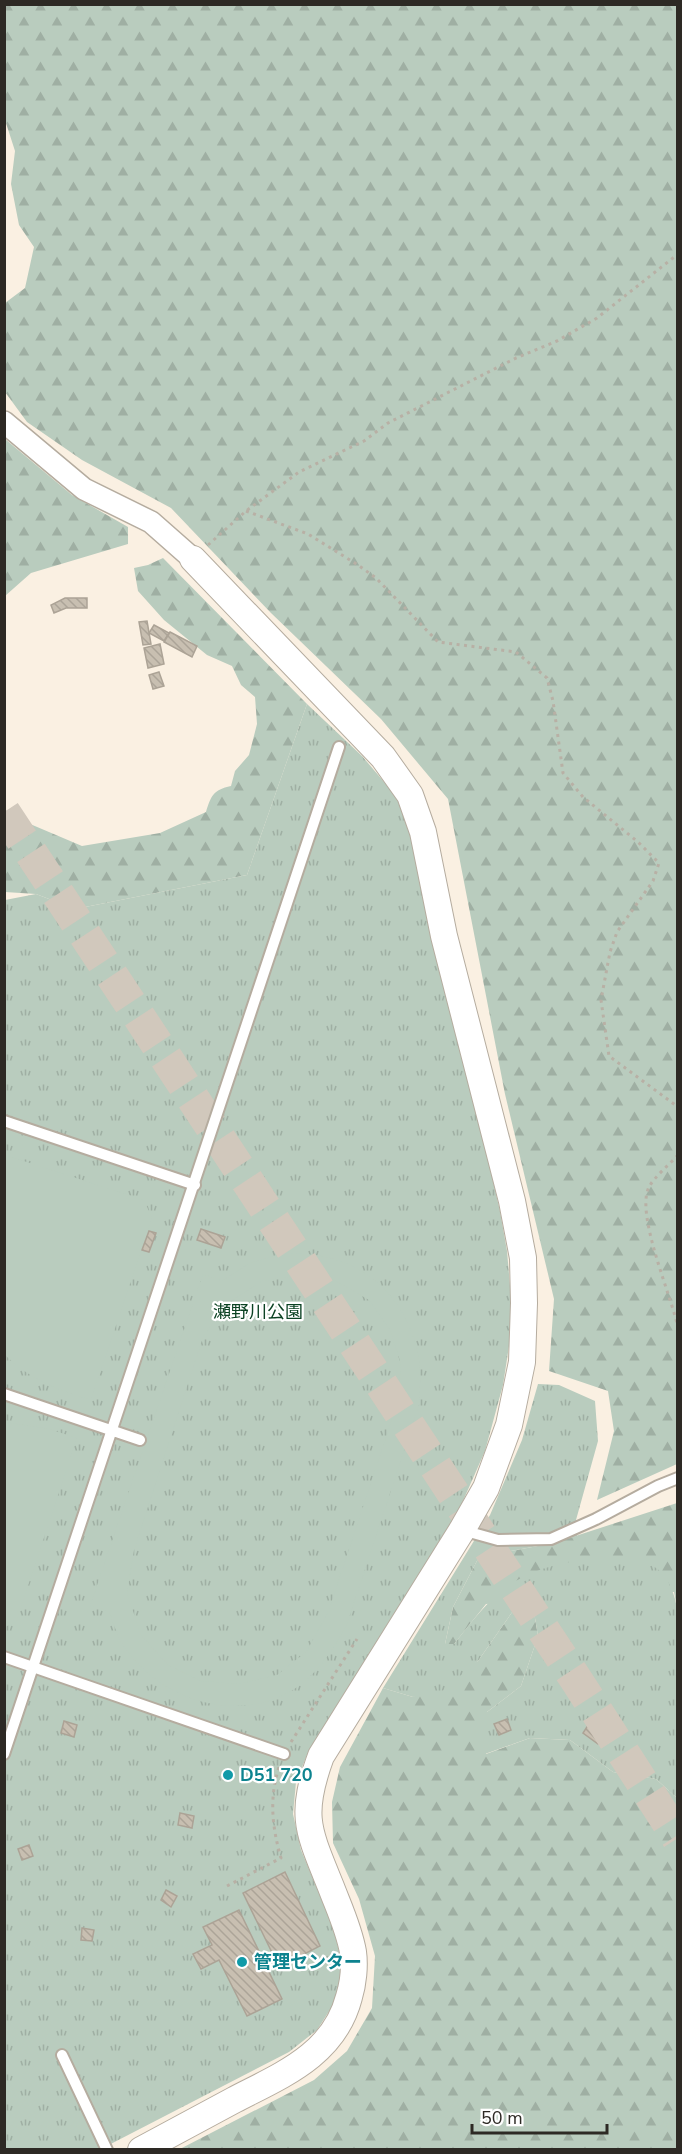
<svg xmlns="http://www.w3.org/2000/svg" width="682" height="2154" font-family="'Nunito Sans','Noto Sans JP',sans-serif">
  <defs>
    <pattern id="forest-firs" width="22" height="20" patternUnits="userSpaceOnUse" patternTransform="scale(1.5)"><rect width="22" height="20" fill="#b9ccbe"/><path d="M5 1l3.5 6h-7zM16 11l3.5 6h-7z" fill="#9fafa3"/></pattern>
    <pattern id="park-tufts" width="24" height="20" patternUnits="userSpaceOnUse" patternTransform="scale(1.5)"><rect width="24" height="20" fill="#b9ccbe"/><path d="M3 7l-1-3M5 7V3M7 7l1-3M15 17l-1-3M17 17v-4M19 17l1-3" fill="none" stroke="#9fafa3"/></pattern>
    <pattern id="building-back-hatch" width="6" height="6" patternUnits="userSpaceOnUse" patternTransform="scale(1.5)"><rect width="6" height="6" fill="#c8bfb1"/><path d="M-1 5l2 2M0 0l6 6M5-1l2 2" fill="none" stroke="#aca498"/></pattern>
  </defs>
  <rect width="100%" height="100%" fill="#faf0e2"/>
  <g fill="url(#forest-firs)">
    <polygon points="5,4 677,5 677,1464 597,1500 614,1431 608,1391 549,1371 554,1299 505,1094 448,799 381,719 271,613 171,508 82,460 27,422 5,392 5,303 25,288 34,247 19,225 11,184 15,151 5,120"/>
    <polygon points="5,439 72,495 128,527 128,544 31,573 5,596"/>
    <path d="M163,558L307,704L247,875L75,909L36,894L5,892L4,809L23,821L82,846L160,833L206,812C211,796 213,790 231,786L235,771L249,755L257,724L255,697L241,685L232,666L207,655L164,620L138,591L134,568L148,565Z"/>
    <polygon points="677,1503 677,1608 674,1592 486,1604 454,1644 445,1644 453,1607 479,1557 554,1543"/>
    <polygon points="533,1606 538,1636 521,1686 487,1712 486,1754 530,1738 570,1740 613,1772 656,1779 677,1798 677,2149 178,2150 314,2080 347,2051 372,2008 375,1956 359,1899 333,1843 332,1802 340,1767 383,1688 413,1697 478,1661 515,1608"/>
  </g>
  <g fill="url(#park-tufts)">
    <polygon points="307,704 362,756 396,796 417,854 500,1211 507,1251 513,1320 503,1385 485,1451 459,1510 309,1750 296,1782 293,1814 301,1850 333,1927 342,1963 337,1999 317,2030 289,2052 101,2149 5,2150 5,900 36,894 75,909 247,875"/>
    <path d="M538,1384L559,1385L595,1401L598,1441L576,1520L577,1536L554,1543L479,1557L453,1607L445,1644H454C474,1619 493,1592 523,1577C552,1561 633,1546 660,1571C670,1581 675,1596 677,1608V1798L656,1779L613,1772L570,1740L530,1738L485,1754L476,1736L487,1712L521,1686L538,1636L533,1606L515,1608L478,1661L440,1693L413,1697L383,1688L490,1515L522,1440Z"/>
  </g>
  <g fill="#b9ccbe" fill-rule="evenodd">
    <path d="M5,1155L144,1200L152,1218L91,1400C58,1390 29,1379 5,1355Z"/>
    <path d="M282,1254C293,1254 304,1253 315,1255C366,1262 402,1296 416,1345C422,1364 420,1385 419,1405L347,1624C332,1652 314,1680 284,1695C228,1722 157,1697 123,1645C117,1635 113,1622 109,1611L90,1606L203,1274L222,1281L250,1263ZM296,1276L336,1281L369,1300L390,1330L401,1364L398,1401L328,1613L306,1652L277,1675L239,1684L201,1681L168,1665L141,1635L127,1593L134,1550L203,1337L228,1303L262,1281Z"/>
    <polygon points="5,1422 49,1429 77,1438 16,1622 5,1627"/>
  </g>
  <g fill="url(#building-back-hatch)" stroke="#aca396" stroke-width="1.5">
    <polygon points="65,598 87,598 87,608 66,608 54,613 51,605"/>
    <polygon points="147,621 151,644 143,645 139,622"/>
    <polygon points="154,625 169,633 164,641 149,633"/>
    <polygon points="170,632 197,646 192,657 164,642"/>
    <polygon points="160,644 164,664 148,668 144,648"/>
    <polygon points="159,672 164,686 153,689 149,675"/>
    <polygon points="201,1229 225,1237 221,1248 197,1240"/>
    <polygon points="149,1231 156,1233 149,1252 142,1250"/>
    <polygon points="507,1719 511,1730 499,1735 494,1724"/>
    <polygon points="592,1719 608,1730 598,1744 583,1733"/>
    <polygon points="64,1721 77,1725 74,1737 61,1733"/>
    <polygon points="180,1813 194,1816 192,1828 178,1825"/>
    <polygon points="29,1845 33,1856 22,1860 18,1849"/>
    <polygon points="285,1872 320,1946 279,1967 243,1893"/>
    <polygon points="166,1890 177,1896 171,1907 161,1900"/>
    <polygon points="239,1910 282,1999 247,2016 219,1960 201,1969 193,1954 212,1945 203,1927"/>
    <polygon points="82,1928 94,1930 92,1941 81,1940"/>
  </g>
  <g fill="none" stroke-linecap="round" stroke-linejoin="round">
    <polyline stroke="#d1c8bc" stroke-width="33" stroke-dasharray="33 16" stroke-linecap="butt" points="4,812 577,1681 678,1838"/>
    <g stroke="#b5ac9f" stroke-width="14">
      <g id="service">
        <polyline points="4,1121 195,1185"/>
        <polyline points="4,1394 140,1440"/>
        <polyline points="462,1530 498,1540 551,1539 596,1519 658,1486 678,1478"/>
        <polyline points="4,1657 284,1754"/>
        <polyline points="4,1754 339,747"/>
        <polyline points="62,2055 107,2150"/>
      </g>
    </g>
    <g stroke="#b5ac9f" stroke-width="24">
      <polyline id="minor" points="4,422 84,489 151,522 193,559"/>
    </g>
    <g stroke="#b5ac9f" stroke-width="28">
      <path id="tertiary" d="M141,2150C172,2133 203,2117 234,2100C282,2075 334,2055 349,1997C353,1984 355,1966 353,1952C349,1929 339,1908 331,1887C308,1830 299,1816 321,1756L462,1530L486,1488L509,1425L522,1362L524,1303L523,1258L512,1201L444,936L423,832L410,795L383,757L193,559"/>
    </g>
    <g stroke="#b8b0a5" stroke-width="3" stroke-dasharray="3 4.5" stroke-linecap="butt">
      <polyline points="246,511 308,534 358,565 376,578 438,642 516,652 547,678 553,701 563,773 583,797 638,842 659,863 653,881 617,932 610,952 601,1000 609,1056 678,1107"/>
      <polyline points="208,545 246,511 299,472 364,441 388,423 516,358 557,341 597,318 678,254"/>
      <path d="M678,1155C669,1165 655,1176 649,1187C635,1214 672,1297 678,1328"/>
      <polyline points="291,1742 357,1639"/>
      <path d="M227,1886L281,1858C272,1827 269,1798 279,1767"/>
    </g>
    <use href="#service" stroke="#fff" stroke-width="10"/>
    <use href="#minor" stroke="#fff" stroke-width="21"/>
    <use href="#tertiary" stroke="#fff" stroke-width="26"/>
  </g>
  <g fill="#0f9aa8" stroke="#fff" stroke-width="2">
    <circle cx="228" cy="1775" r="6"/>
    <circle cx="242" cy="1962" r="6"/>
  </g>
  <g text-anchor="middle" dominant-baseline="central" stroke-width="4.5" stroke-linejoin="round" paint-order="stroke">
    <g font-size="18" fill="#0b4223" stroke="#fff">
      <text x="258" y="1312">瀬野川公園</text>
    </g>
    <g font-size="18" font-weight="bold" fill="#0d838f" stroke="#fff" text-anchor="start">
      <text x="240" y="1775">D51 720</text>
      <text x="254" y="1962">管理センター</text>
    </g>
  </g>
  <rect width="682" height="2154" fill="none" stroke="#2d2924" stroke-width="12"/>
  <path d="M472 2124v9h135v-9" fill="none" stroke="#2d2924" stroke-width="3"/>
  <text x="481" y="2124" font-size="18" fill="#2d2924" stroke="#ffffff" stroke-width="4.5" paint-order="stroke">50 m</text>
</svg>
